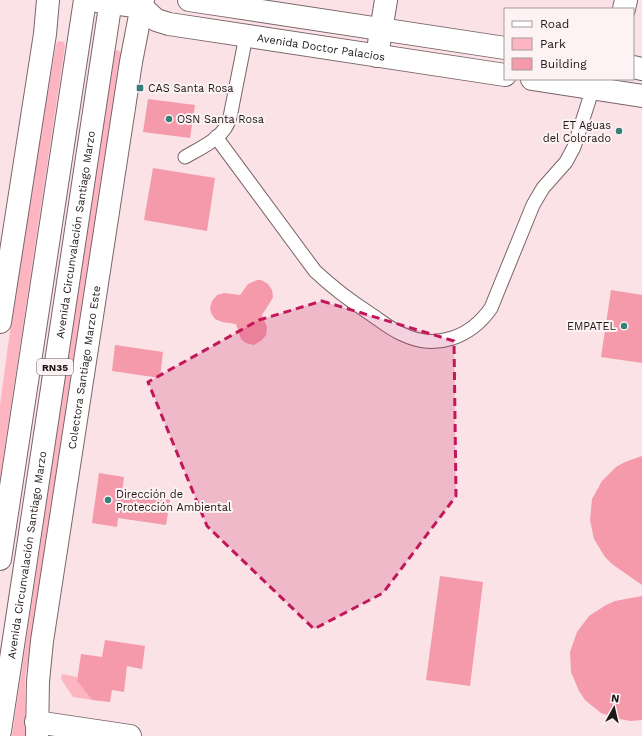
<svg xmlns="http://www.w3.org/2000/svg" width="642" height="736" font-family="'Work Sans',sans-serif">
  <rect width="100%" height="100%" fill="#fae2e6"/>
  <g fill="#fdb5c2">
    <polygon points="58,41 64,42 65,46 0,479 0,405 21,250 56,45"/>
    <polygon points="117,50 122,53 121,61 25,678 25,736 12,736 113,54 114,51"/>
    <polygon points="62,674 77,677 77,681 92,700 73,697 61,679"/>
  </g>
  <g fill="#f49aab">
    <polygon points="148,99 195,105 190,138 143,132"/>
    <polygon points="153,168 215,178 207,231 144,220"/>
    <polygon points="257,280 261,280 268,284 272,290 273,297 271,301 262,315 267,327 266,335 262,340 254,345 246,343 241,339 236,324 222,322 215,319 211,313 210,308 212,301 217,295 224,293 240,295 248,284"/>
    <polygon points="611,290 642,295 642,363 601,357"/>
    <polygon points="115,345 163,352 160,378 112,371"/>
    <polygon points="642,456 642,585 612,564 605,557 594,539 590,520 592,499 602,481 616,467 625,462"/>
    <polygon points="99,473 124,477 122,492 170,500 166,525 118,518 117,527 92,523"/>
    <polygon points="440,576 483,582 470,686 426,680"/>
    <polygon points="642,596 642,720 630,721 620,719 601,713 585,700 579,691 571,672 570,652 577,632 589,616 606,605 615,601"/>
    <polygon points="105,640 145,646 142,669 127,666 124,692 112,690 110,702 92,700 77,681 81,654 102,657"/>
  </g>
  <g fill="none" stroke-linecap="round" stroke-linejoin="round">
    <g stroke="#7a6568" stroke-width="15">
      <g id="service">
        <path d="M216,137L315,271C332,287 349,300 369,313C380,320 390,329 402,334C436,351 471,337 491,308L533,205L543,188L566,162L574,147L593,88"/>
        <path d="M185,157C202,147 225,138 230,117L246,36"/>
      </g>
    </g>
    <g stroke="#7a6568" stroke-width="24">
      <g id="minor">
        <polyline points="377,56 386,0"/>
        <polyline points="36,722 130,736"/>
      </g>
    </g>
    <g stroke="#7a6568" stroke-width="24">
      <g id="tertiary">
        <polyline points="624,9 626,0"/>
        <polyline points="0,322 45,34 48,0"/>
        <path id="s1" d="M37,736L38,681L42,641L131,62L143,0"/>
      </g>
    </g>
    <g stroke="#7a6568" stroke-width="24">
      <g id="secondary">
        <path id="s2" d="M90,0L142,7L156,20L169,24L505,75"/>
        <polyline points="189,0 505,48"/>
        <polyline points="633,67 642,69"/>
        <polyline points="532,79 642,96"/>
      </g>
    </g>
    <g stroke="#7a6568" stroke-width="24">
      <g id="trunk">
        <polyline points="0,559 85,0"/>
        <path id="s3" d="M0,731L111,0"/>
      </g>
    </g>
    <use href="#service" stroke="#fff" stroke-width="13"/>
    <use href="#minor" stroke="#fff" stroke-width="22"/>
    <use href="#tertiary" stroke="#fff" stroke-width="22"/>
    <use href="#secondary" stroke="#fff" stroke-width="22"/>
    <use href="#trunk" stroke="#fff" stroke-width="22"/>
  </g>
  <path fill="#c2185b" fill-opacity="0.2" stroke="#c2185b" stroke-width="3" stroke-dasharray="8 5" stroke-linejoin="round" d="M322,301L454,341L456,496L383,593L314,629L207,526L148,382L259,320Z"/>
  <g fill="#377f78" stroke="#fdf3f5" stroke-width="1.5">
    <rect x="136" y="84" width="8" height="8" rx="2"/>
    <circle cx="169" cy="119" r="4"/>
    <circle cx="619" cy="131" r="4"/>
    <circle cx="624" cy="326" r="4"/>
    <circle cx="108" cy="500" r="4"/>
  </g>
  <g text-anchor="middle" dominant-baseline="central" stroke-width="4" stroke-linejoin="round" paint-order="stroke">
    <rect fill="#fdf3f5" stroke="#61585a" stroke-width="1" x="37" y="359" width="36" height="16" rx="3"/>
    <g font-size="10" font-weight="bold" fill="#1e1617">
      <text x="55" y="367">RN35</text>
    </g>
    <g font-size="11" fill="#1e1617" stroke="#fdf3f5">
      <text stroke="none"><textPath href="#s2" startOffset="239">Avenida Doctor Palacios</textPath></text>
      <text stroke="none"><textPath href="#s3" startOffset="502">Avenida Circunvalación Santiago Marzo</textPath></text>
      <text stroke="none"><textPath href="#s1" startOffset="372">Colectora Santiago Marzo Este</textPath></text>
      <text stroke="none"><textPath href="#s3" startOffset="178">Avenida Circunvalación Santiago Marzo</textPath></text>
    </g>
    <g font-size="11" fill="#1e1617" stroke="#fdf3f5" text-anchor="start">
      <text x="148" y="88">CAS Santa Rosa</text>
      <text x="177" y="119">OSN Santa Rosa</text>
      <text x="611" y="125" text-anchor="end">ET Aguas<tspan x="611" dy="13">del Colorado</tspan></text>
      <text x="616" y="326" text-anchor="end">EMPATEL</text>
      <text x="116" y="494">Dirección de<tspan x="116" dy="13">Protección Ambiental</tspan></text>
    </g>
  </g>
  <rect x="504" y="8" width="130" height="72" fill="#fdf3f5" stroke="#a49b9c"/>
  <rect x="512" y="21" width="20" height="6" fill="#ffffff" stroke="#a49b9c"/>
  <text x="540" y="28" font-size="12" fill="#1e1617">Road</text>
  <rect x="512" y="38" width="20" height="12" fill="#fdb5c2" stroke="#a49b9c"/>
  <text x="540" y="48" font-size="12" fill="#1e1617">Park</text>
  <rect x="512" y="58" width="20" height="12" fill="#f49aab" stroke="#a49b9c"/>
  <text x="540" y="68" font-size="12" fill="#1e1617">Building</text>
  <g transform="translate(614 708) rotate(8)" stroke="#fdf3f5" stroke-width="3" paint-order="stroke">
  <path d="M0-3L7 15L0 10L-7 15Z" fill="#1e1617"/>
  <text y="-6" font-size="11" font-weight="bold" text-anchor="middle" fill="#1e1617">N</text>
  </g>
</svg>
